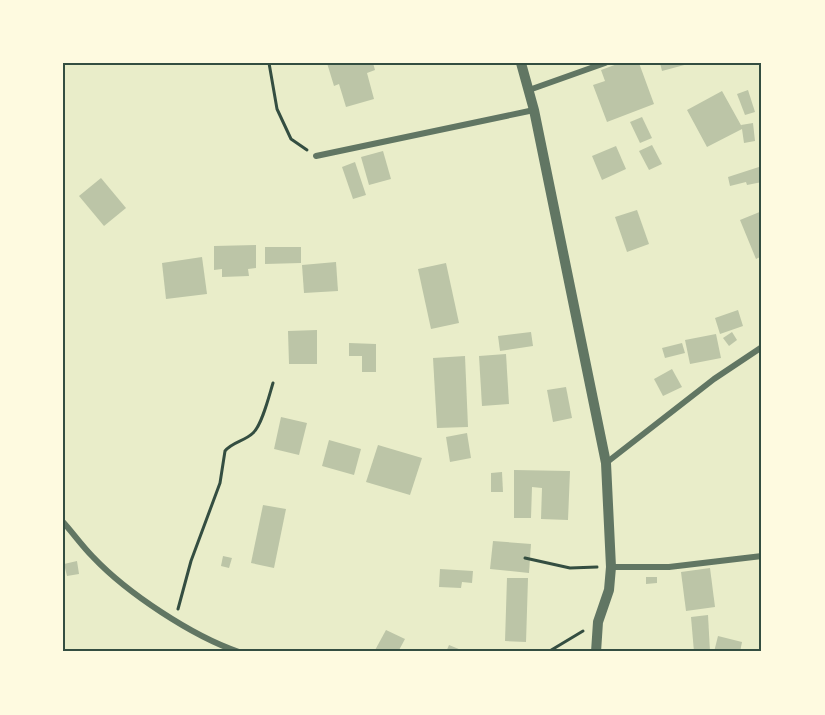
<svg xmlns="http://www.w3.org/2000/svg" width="825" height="715" font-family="'Open Sans',sans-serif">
  <rect width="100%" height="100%" fill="#e9edc9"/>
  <g fill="#bcc5a7">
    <polygon points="327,63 373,63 375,70 367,73 374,99 346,107 339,84 334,86"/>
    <polygon points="620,63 639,63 654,104 607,122 593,85 605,81 601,70"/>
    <polygon points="660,63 688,63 688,64 662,71"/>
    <polygon points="748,90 755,112 745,115 737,94"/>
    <polygon points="722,91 742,127 741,125 753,123 755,141 744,143 742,129 707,147 687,110"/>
    <polygon points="642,117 652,138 640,143 630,122"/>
    <polygon points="652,145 662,164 649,170 639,151"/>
    <polygon points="616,146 626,169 602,180 592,156"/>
    <polygon points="383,151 391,179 369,185 361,157"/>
    <polygon points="355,162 366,195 353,199 342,167"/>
    <polygon points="762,166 762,182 747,185 746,182 730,186 728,177"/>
    <polygon points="101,178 126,208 104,226 79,196"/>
    <polygon points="637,210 649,244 627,252 615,217"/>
    <polygon points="762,211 762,256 756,259 740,220"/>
    <polygon points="256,245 256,268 248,269 249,276 222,277 222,269 214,270 214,246"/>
    <polygon points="265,247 301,247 301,263 265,264"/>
    <polygon points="202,257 207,294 166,299 162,263"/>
    <polygon points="336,262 338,291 304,293 302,265"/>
    <polygon points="446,263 459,323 431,329 418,269"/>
    <polygon points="738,310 743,326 720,334 715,318"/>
    <polygon points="317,330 317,364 289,364 288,331"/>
    <polygon points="531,332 533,346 500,351 498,336"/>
    <polygon points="732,332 737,340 729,346 723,338"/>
    <polygon points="716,334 721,358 690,364 685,340"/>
    <polygon points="349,343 376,344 376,372 362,372 362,356 349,356"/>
    <polygon points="682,343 685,353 665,358 662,348"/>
    <polygon points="506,354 509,404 482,406 479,356"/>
    <polygon points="465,356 468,427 437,428 433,358"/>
    <polygon points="672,369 682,387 663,396 654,379"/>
    <polygon points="566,387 572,418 553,422 547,390"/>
    <polygon points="281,417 307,423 299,455 274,449"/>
    <polygon points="467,433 471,458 450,462 446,437"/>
    <polygon points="329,440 361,449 354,475 322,466"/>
    <polygon points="378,445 422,458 410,495 366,482"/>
    <polygon points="514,470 570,471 568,520 541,519 542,488 532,487 531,518 514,518"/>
    <polygon points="502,472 503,492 491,492 491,473"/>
    <polygon points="263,505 286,509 274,568 251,563"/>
    <polygon points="493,541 531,544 529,573 490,569"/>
    <polygon points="223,556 232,558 229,568 221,566"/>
    <polygon points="77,561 79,574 67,576 64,564"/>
    <polygon points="710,568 715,607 686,611 681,572"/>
    <polygon points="440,569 473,571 472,583 462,582 461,588 439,587"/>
    <polygon points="646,577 657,577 657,583 646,584"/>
    <polygon points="507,578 528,578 526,642 505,641"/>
    <polygon points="708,615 710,652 694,652 691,617"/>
    <polygon points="386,630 405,639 398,652 374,652"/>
    <polygon points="718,636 742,642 740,652 714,652"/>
    <polygon points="449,645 466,652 446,652"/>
  </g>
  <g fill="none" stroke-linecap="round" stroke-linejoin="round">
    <g stroke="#344e41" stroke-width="3">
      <polyline points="269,63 277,109 291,139 307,150"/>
      <polyline points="525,558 570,568 597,567"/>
      <path d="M178,609L191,561L220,483L225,451C232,442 245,441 253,433C262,425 269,396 273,383"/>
      <polyline points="548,652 583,631"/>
    </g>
    <g stroke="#617663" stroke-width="6">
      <polyline points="529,90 605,63"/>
      <polyline points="316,156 534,110"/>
      <polyline points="606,463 714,379 762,347"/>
      <path d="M63,522C73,533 82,546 93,557C127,593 192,636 239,652"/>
      <polyline points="611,567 669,567 762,556"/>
    </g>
    <polyline stroke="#617663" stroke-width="10" points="521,63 534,110 606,463 611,567 609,590 598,622 596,652"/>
  </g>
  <rect width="825" height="715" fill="none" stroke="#fefae0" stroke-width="129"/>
  <rect x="64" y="64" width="696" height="586" fill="none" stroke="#344e41" stroke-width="2"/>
</svg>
